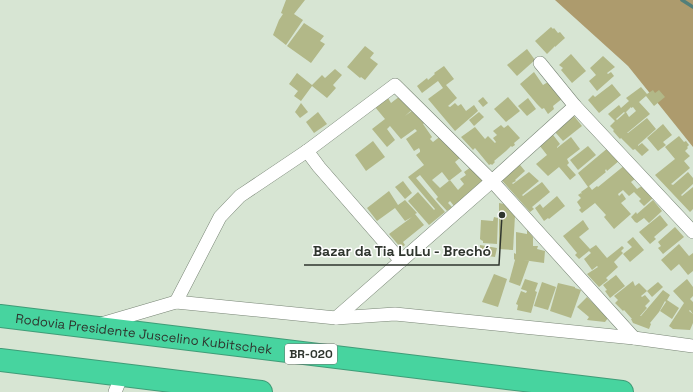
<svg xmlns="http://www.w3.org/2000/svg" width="693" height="392" font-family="'Space Grotesk',sans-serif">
  <rect width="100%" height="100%" fill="#d7e5d3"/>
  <polygon fill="#ad9b6d" points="555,0 693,0 693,147 628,66"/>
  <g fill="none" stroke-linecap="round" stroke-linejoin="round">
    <polyline stroke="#517f7a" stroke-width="3.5" points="682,0 693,7"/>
  </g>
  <g fill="#b2b888" fill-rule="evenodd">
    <polygon points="286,0 305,0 294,14 303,20 286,45 273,35 279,20 283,14 281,13"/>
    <polygon points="304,23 324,36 320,41 325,44 311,63 287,46"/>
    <polygon points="551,27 553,29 554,28 558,33 560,32 565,38 555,47 555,46 547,54 535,41"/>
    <polygon points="365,46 374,53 370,58 378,64 365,80 361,77 360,78 347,67"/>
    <polygon points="527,49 535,60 517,76 507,65"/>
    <polygon points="571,54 586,71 572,83 561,70 563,68 559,65"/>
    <polygon points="603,56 615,67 607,73 608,74 611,72 614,76 597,91 589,81 596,75 590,68"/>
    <polygon points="444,66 454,79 446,85 457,98 448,106 450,107 455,103 458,106 461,104 466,111 474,105 478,111 455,131 428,99 443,88 438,81 422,93 417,86 427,78 428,80 435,74 434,73"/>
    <polygon points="335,69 342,75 333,85 336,88 327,98 312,86 301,101 294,96 298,91 289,84 297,73 312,85 322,75 325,78"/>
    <polygon points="534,72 543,85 548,82 563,98 553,106 554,109 548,114 544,108 542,109 537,104 520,84"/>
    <polygon points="612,84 621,95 599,113 588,100 593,95 595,97"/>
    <path d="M641,87L647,94L653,90L655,93L659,90L665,97L654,106L646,96L639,102L650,114L627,133H628L647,118L656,129L638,145V146L642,143L649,150L642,156L635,149L633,150L621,138L620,139L613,131L614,130L610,126L615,121L608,114L619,105L621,108L629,101L626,98ZM631,107V108L633,107L636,111L629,117L626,112L617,120L616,119L624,112L625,113Z"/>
    <polygon points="404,93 415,107 405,116 417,107 428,120 423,124 432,137 430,139 433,142 442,135 461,157 455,162 462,171 449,181 442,172 432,180 440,188 450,180 458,190 464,184 460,179 466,175 464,172 471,167 483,181 454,206 450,201 448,203 452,207 447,211 436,199 438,197 420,175 416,178 445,212 429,225 408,201 418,192 434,210 435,209 408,177 424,165 416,155 420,152 420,150 419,148 414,151 406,139 417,131 415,129 401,139 390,126 387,129 395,140 387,147 372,129 385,119 375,107 388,98 391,103"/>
    <polygon points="483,97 488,103 483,107 478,101"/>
    <polygon points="508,97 520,111 506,122 494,109"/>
    <polygon points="528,98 536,109 527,116 518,106"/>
    <polygon points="301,103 308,112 300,118 295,112"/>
    <polygon points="318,112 327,124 314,133 306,122"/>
    <polygon points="479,112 484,117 474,126 469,120"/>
    <polygon points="574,116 582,126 563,141 555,132"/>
    <polygon points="663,124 672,135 663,142 666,145 658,151 647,138"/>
    <polygon points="501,125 504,128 508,125 520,138 514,143 515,145 512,147 511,146 506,151 494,161 495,162 492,165 491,164 489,165 475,148 473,150 461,137 475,127 485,139 488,136 495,143 496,142 493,138 497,135 493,131"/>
    <polygon points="550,131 560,144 557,147 557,148 571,137 580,149 567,159 569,163 567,165 576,175 570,180 559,167 548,176 536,164 547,155 536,141"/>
    <polygon points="679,136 684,142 686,141 689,145 687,147 688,148 685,151 690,156 684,161 690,168 671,184 673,185 688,172 693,178 693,184 681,195 682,196 693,187 693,209 690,212 655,175 675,159 665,147"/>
    <polygon points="373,141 385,157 366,171 355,155"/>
    <polygon points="588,146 596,155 578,170 570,160"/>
    <polygon points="609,147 620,160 607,171 606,169 605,171 606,172 589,186 592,190 597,186 598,187 625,165 636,178 631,182 637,189 642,186 653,198 644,206 639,201 641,199 634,192 629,196 623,190 618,194 619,196 622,193 626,199 621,203 631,214 614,229 604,217 606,215 595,203 582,213 579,210 581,208 577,202 581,198 578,195 581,193 582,194 581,192 588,187 578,173"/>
    <polygon points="516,160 525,171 515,180 516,181 512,183 513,184 529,172 539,181 522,195 523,196 542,182 550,192 532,207 534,209 530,212 499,177"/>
    <polygon points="403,181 412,193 405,199 395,187"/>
    <polygon points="389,191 398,205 405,200 417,213 415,214 424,225 403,242 405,245 401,248 389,234 412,217 405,221 395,208 377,221 367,208"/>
    <polygon points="557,196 565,206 549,219 548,218 544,221 535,208 540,204 543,208"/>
    <polygon points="653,200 662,211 649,223 644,218 637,223 635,222 631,217 636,212 637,214"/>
    <polygon points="499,203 504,204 515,216 513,250 499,249"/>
    <polygon points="660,215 668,225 654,237 656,239 650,244 639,232"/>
    <polygon points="494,217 498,218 497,244 483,243 483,241 481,240 480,239 481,220 493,221"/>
    <polygon points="583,220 589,229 579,237 590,249 596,245 607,258 622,246 624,248 621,251 623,253 614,262 618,267 606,278 608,280 599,287 587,274 598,267 597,266 592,270 584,259 591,253 589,251 579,259 575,255 577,253 563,236"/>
    <polygon points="675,227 684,237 663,254 658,248 661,246 658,242"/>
    <polygon points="527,230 533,237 533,246 538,246 537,249 545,251 544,263 523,260 529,261 520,286 509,282 515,260 514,259 514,253 516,254 516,232 527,234"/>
    <polygon points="633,237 644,250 630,262 623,254 632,247 627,242"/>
    <polygon points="679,244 689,256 693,253 693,271 688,275 679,264 671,271 661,260"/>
    <polygon points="480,245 497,248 495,257 480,255"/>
    <polygon points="494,274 507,279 498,307 482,302"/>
    <polygon points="616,275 625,286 610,298 605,291 607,290 603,285"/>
    <polygon points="525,279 538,283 535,291 537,292 531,313 517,310 518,305 516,304 521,291 526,293 527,291 521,289"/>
    <polygon points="687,279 693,287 693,296 690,299 693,302 693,314 690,310 689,311 693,314 693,323 690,330 673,329 669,326 684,303 673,291"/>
    <polygon points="633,281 635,286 639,283 647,291 641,296 642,297 645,295 650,301 645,306 647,308 640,316 641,316 663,290 670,295 667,300 679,308 672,319 660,311 666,302 665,301 659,312 650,323 651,324 649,329 633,323 631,319 632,319 624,310 623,311 615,303 618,300 614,296"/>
    <polygon points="542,282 556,287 548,310 534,306"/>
    <polygon points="658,282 663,287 652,297 647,291"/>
    <polygon points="558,283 575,287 575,288 581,290 571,318 550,311"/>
    <polygon points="587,297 608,318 605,322 587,320 589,317 577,307"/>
  </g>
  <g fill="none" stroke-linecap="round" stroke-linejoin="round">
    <g stroke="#788575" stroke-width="14">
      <g id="street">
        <polyline points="540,63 575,106"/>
        <polyline points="307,151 319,167 401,261"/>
        <polyline points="176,302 220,217 240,196 307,151 395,85 492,181 575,106 693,232"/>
        <polyline points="336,318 492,181 634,338"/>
        <polyline points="101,324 176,302 336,318 395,314 634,338 693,346"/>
        <polyline points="115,392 122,375"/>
      </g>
    </g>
    <g stroke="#3f9c77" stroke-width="24">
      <g id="highway">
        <path id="s1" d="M0,316L622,392"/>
        <polyline points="0,360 261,392"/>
      </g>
    </g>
    <use href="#street" stroke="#fff" stroke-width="13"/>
    <use href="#highway" stroke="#47d49f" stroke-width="22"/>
  </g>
  <g text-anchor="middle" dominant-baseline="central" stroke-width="3" stroke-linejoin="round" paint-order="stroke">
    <rect fill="#fff" stroke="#6d726d" stroke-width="1" x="285" y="344" width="52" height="20" rx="3"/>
    <g font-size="12" font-weight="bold" fill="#2f352e">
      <text x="311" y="354">BR-020</text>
    </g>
    <g font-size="13" fill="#2f352e" stroke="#fff">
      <text stroke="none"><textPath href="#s1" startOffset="145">Rodovia Presidente Juscelino Kubitschek</textPath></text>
    </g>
  </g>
  <path fill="none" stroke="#2f352e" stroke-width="1.5" d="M502 215L499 265H304"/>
  <circle fill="#2f352e" stroke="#fff" stroke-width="1.5" cx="502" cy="215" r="4"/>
  <g font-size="14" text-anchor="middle" font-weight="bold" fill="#2f352e" stroke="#fff" stroke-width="3" stroke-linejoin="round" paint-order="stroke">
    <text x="402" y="256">Bazar da Tia LuLu - Brechó</text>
  </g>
</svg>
